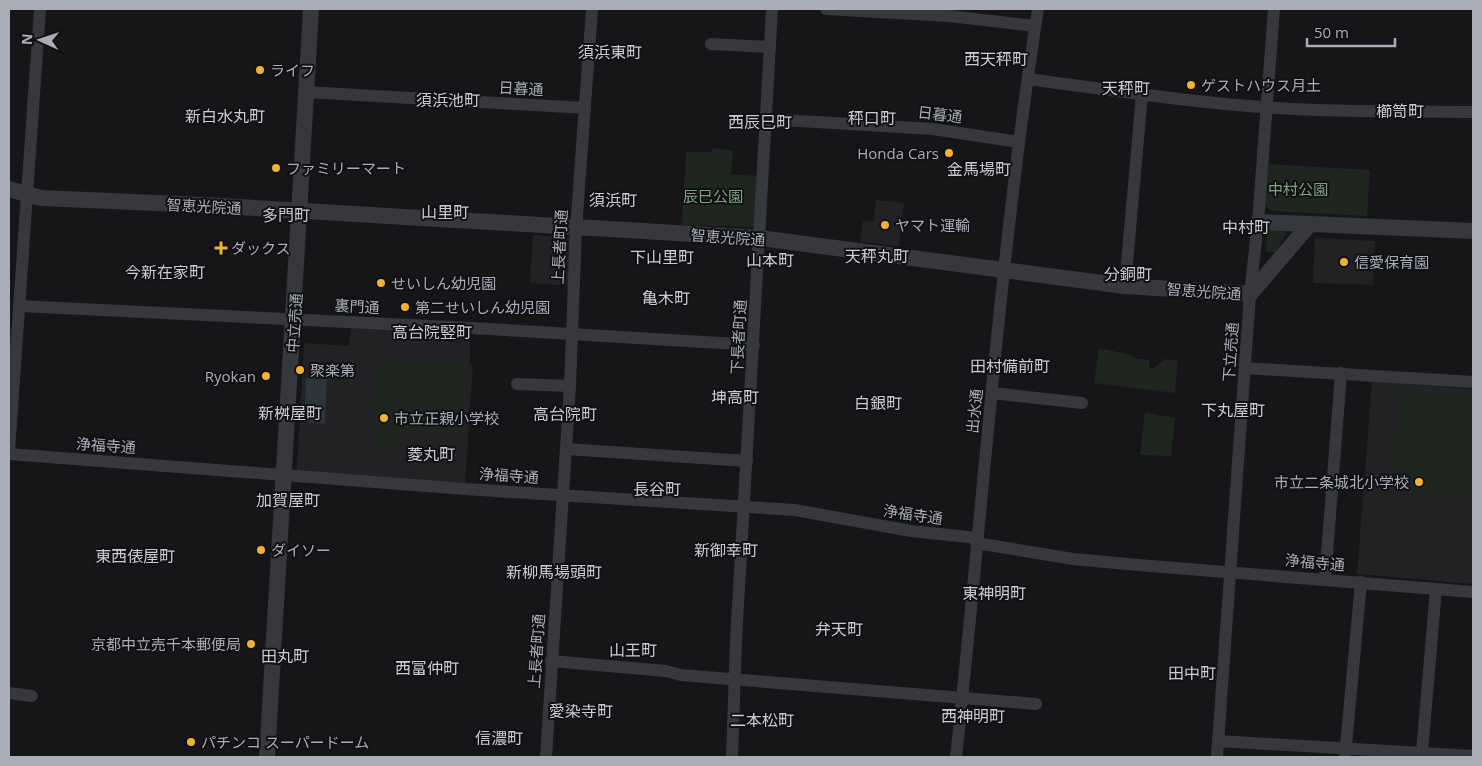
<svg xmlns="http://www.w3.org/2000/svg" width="1482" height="766" font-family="'Open Sans','Noto Sans JP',sans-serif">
  <rect width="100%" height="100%" fill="#161618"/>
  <g fill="#222225">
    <polygon points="876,200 904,203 899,246 860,242 863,221 874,222"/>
    <polygon points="533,235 568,237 572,243 569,286 530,283"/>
    <polygon points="1315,238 1375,241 1373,285 1313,283"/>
    <polygon points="351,325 470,334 470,365 473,366 465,485 303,474 297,470 304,343 349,346"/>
    <polygon points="1372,381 1473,389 1473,584 1357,574"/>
  </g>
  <g fill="#1e261f">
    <polygon points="713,148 733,151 731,174 758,176 756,223 752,227 682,225 686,152 712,152"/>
    <polygon points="1266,164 1370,170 1367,216 1271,211 1264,203"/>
    <polygon points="1267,231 1284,231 1286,233 1276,252 1266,252"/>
    <polygon points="1099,348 1132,355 1132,358 1149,360 1149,368 1154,368 1165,359 1178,361 1175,393 1094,383"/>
    <polygon points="376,359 466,362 468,367 465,437 401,433 400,446 375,445 376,427 372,425"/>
    <polygon points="1400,387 1473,393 1473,496 1393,489"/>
    <polygon points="1145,412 1175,418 1171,456 1140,455"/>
  </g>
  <polygon fill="#2c353c" points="306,378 327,379 325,424 304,422"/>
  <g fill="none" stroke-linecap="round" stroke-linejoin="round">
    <g stroke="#37383d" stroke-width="12">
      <polyline points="826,9 949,16 1035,26"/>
      <polyline points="711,44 770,47"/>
      <path d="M1028,79C1124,92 1221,107 1318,110C1370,112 1422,111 1473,112"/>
      <polyline points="306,92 585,108"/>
      <polyline points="766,119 933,129 1019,142"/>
      <polyline points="1125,286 1142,94"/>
      <polyline points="19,306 472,328 754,345"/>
      <polyline points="1245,368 1473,382"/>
      <polyline points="517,384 570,386"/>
      <polyline points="992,393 1082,403"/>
      <polyline points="566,449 747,461"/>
      <polyline points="9,451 40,9"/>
      <polyline points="9,454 465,489 795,510 911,531 977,538"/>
      <polyline points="976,543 1073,559 1138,565 1473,592"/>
      <polyline points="1325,580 1341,373"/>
      <polyline points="551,661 666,671 681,675 1036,704"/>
      <polyline points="9,693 32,696"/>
      <polyline points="1218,741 1473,756"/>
      <polyline points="1422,752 1436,589"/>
      <polyline points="546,757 570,386 576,229 592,9"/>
      <polyline points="732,757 736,641 772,9"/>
      <path d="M956,757C983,508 999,257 1038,9"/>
      <polyline points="1217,757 1250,294 1258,222 1274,9"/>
      <polyline points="1345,757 1361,582"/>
    </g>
    <g stroke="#37383d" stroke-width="16">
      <polyline points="9,189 41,198 204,205 760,238 1125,286 1250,294 1310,224 1473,231"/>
      <polyline points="1258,222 1310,224"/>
      <polyline points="267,757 311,9"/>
    </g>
  </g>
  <g fill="#f2b134" stroke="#111113" stroke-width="2">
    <circle cx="260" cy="70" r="5"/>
    <circle cx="1191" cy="85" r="5"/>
    <circle cx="949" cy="153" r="5"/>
    <circle cx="276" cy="168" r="5"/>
    <circle cx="885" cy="225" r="5"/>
    <path d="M218.5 240.5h5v5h5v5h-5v5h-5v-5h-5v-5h5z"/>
    <circle cx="1344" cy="262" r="5"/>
    <circle cx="381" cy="283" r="5"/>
    <circle cx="405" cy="307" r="5"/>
    <circle cx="300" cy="370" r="5"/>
    <circle cx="266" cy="376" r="5"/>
    <circle cx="384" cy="418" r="5"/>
    <circle cx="1419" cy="482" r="5"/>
    <circle cx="261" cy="550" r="5"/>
    <circle cx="251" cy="644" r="5"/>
    <circle cx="191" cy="742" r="5"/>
  </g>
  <g text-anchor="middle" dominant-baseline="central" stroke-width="4" stroke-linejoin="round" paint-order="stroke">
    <g font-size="15" fill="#a8adb8" stroke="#111113" text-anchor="start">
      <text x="270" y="70">ライフ</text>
      <text x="1201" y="85">ゲストハウス月土</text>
      <text x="939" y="153" text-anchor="end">Honda Cars</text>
      <text x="286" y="168">ファミリーマート</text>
      <text x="895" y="225">ヤマト運輸</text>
      <text x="231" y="248">ダックス</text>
      <text x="1354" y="262">信愛保育園</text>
      <text x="391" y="283">せいしん幼児園</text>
      <text x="415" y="307">第二せいしん幼児園</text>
      <text x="310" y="370">聚楽第</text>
      <text x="256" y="376" text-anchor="end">Ryokan</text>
      <text x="394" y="418">市立正親小学校</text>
      <text x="1409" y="482" text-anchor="end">市立二条城北小学校</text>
      <text x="271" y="550">ダイソー</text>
      <text x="241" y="644" text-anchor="end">京都中立売千本郵便局</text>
      <text x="201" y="742">パチンコ スーパードーム</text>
    </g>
    <g font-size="15" fill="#a8adb8" stroke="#111113">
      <text transform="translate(521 88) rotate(3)">日暮通</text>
      <text transform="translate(940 114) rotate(7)">日暮通</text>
      <text transform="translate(204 206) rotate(3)">智恵光院通</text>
      <text transform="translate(728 237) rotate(4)">智恵光院通</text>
      <text transform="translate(559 247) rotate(-87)">上長者町通</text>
      <text transform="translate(1204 291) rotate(4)">智恵光院通</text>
      <text transform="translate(357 306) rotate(3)">裏門通</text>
      <text transform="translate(294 323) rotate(-86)">中立売通</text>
      <text transform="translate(738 337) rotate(-87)">下長者町通</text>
      <text transform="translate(1230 352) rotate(-86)">下立売通</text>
      <text transform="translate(974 411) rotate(-84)">出水通</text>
      <text transform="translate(106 445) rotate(4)">浄福寺通</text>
      <text transform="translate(509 475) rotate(4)">浄福寺通</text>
      <text transform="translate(913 514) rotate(8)">浄福寺通</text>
      <text transform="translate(1315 562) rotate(5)">浄福寺通</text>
      <text transform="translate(536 651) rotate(-86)">上長者町通</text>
    </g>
    <g font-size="15" fill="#7fa381" stroke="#111113">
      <text x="1298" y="189">中村公園</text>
      <text x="713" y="196">辰巳公園</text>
    </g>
    <g font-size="16" fill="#c9ccd4" stroke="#111113">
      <text x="610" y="52">須浜東町</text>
      <text x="996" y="59">西天秤町</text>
      <text x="1126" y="88">天秤町</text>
      <text x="448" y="100">須浜池町</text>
      <text x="1400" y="111">櫛笥町</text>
      <text x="225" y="116">新白水丸町</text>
      <text x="872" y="118">秤口町</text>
      <text x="760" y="122">西辰巳町</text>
      <text x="979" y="169">金馬場町</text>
      <text x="613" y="200">須浜町</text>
      <text x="445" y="212">山里町</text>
      <text x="286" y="215">多門町</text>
      <text x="1246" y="227">中村町</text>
      <text x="877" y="256">天秤丸町</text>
      <text x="662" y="257">下山里町</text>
      <text x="770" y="260">山本町</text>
      <text x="165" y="272">今新在家町</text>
      <text x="1128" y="274">分銅町</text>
      <text x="666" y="298">亀木町</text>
      <text x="432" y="332">高台院竪町</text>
      <text x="1010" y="366">田村備前町</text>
      <text x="735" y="397">坤高町</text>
      <text x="878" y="403">白銀町</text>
      <text x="1233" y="410">下丸屋町</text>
      <text x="290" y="413">新桝屋町</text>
      <text x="565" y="414">高台院町</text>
      <text x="431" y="454">菱丸町</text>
      <text x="657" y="489">長谷町</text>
      <text x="288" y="500">加賀屋町</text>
      <text x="726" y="550">新御幸町</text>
      <text x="135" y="556">東西俵屋町</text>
      <text x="554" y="572">新柳馬場頭町</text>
      <text x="994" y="593">東神明町</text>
      <text x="839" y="629">弁天町</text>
      <text x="633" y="650">山王町</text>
      <text x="285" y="656">田丸町</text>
      <text x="427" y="668">西富仲町</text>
      <text x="1192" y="673">田中町</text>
      <text x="581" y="711">愛染寺町</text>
      <text x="973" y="716">西神明町</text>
      <text x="762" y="720">二本松町</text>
      <text x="499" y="738">信濃町</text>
    </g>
  </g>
  <rect width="1482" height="766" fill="none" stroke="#a8adb8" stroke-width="20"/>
  <g transform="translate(40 40) rotate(273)" stroke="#111113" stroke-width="4" paint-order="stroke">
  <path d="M0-4L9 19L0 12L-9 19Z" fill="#a8adb8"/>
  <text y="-8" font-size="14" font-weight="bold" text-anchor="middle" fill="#a8adb8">N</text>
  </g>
  <path d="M1307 38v8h88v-8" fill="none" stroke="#a8adb8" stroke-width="2.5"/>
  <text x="1314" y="38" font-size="15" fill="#a8adb8" stroke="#111113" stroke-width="4" paint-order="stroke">50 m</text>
</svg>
